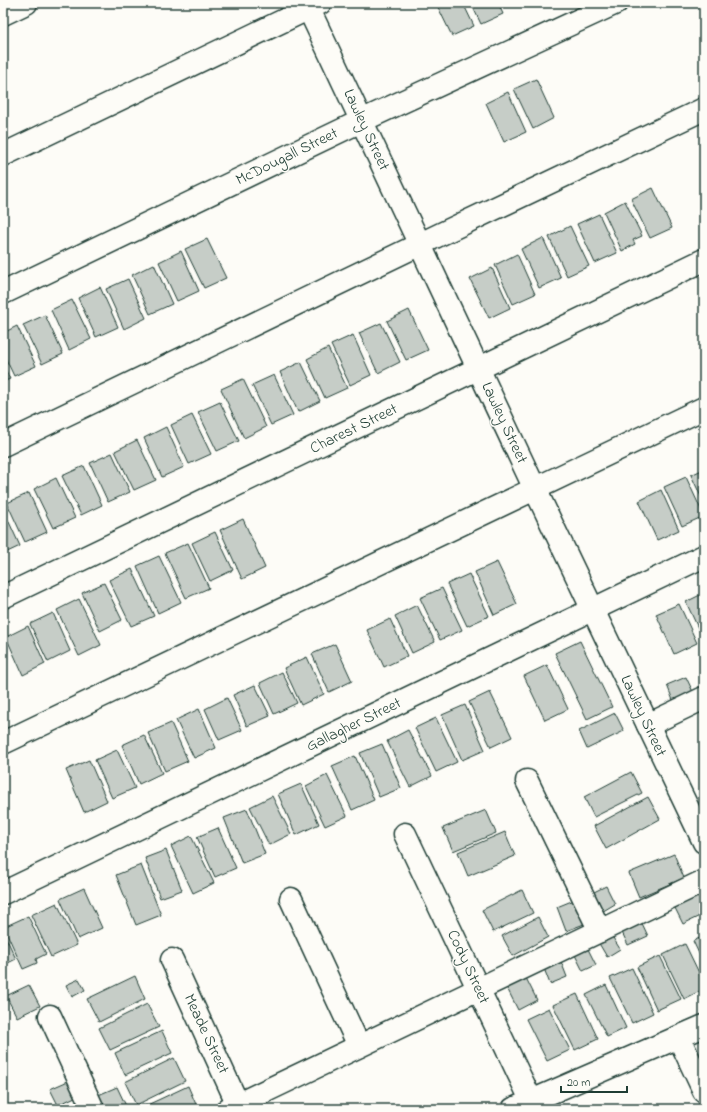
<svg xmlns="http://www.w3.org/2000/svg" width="707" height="1112" font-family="'Indie Flower',sans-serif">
  <rect width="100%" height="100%" fill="#fdfcf7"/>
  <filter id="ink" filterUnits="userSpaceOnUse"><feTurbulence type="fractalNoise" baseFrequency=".025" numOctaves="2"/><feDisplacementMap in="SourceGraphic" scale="8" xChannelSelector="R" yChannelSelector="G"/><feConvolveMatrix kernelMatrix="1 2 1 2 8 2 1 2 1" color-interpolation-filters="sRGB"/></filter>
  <g filter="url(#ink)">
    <g fill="#c6cdc7" stroke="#1f3d34">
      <polygon points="436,3 463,3 474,26 452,36"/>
      <polygon points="471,3 498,3 503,14 481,24"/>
      <polygon points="536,79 554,118 533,129 514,89"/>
      <polygon points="508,92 526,132 504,142 486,103"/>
      <polygon points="653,188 672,228 650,238 631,199"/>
      <polygon points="625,201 642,236 633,240 635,244 622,251 604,212"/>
      <polygon points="599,214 617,253 595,263 577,224"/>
      <polygon points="570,226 589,266 567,276 549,237"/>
      <polygon points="543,238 561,278 539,288 521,249"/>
      <polygon points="207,239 226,278 204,288 185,249"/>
      <polygon points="181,251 199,291 177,301 159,262"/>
      <polygon points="517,254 535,294 513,304 495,265"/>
      <polygon points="154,264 172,304 150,314 132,275"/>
      <polygon points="492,268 510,308 489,318 470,279"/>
      <polygon points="128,279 146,318 124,329 106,289"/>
      <polygon points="100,287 118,327 96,337 78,298"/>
      <polygon points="72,300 91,339 69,350 51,310"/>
      <polygon points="409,310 428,350 406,360 387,321"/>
      <polygon points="45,315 63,354 42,364 23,325"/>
      <polygon points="381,323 400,362 378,373 359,333"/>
      <polygon points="17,326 36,366 14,376 3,353 3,333"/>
      <polygon points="353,335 371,375 350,385 331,345"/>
      <polygon points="328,348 347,388 325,398 307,359"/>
      <polygon points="301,362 320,401 298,412 280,372"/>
      <polygon points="3,365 10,379 3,382"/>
      <polygon points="274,375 293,415 271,425 252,385"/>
      <polygon points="243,379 266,427 244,438 221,389"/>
      <polygon points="220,402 239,441 217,451 198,412"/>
      <polygon points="192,415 211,454 189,464 171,425"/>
      <polygon points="166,427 184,467 162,477 144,438"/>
      <polygon points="137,440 156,480 134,490 115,451"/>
      <polygon points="112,453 130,492 108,502 90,463"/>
      <polygon points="84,466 102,505 81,515 62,476"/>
      <polygon points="704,469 704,503 691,475"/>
      <polygon points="686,477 704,516 682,526 664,487"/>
      <polygon points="56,478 75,518 53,528 34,489"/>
      <polygon points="661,490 679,530 657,540 639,501"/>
      <polygon points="29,493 47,532 25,542 7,503"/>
      <polygon points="3,509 20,546 3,554"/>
      <polygon points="243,519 265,568 242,579 220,530"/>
      <polygon points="215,532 233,570 210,581 192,543"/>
      <polygon points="188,543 209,588 186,598 165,553"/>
      <polygon points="159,556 181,602 158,613 137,566"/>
      <polygon points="497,562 517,604 494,615 475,572"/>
      <polygon points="132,569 154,616 131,626 109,580"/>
      <polygon points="469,574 489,616 467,626 447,584"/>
      <polygon points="104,583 122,620 100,631 82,593"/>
      <polygon points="442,588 462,630 440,640 420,598"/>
      <polygon points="704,593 704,641 686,602"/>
      <polygon points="79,599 101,645 79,656 57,610"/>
      <polygon points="679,604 697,643 674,654 656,614"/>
      <polygon points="417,605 435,642 412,653 395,616"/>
      <polygon points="53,613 70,651 48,662 30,624"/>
      <polygon points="390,619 407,656 384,667 367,630"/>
      <polygon points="28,626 45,664 23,675 6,637"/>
      <polygon points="580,641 612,707 587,719 555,653"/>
      <polygon points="335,644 352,681 329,692 312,654"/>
      <polygon points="307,657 324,694 301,705 284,668"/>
      <polygon points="547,665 568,709 545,720 524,676"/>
      <polygon points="282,672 297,703 274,714 260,683"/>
      <polygon points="686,677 694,694 674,703 667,685"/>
      <polygon points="255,685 270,716 247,726 233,695"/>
      <polygon points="490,692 512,737 491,747 469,702"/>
      <polygon points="227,698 242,730 219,740 205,709"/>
      <polygon points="465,705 485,750 462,760 442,715"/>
      <polygon points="199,709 216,748 194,758 176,720"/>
      <polygon points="615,713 624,731 587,749 579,731"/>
      <polygon points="436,718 457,762 436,772 415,728"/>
      <polygon points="171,723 188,761 165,771 148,733"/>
      <polygon points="408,730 432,776 410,787 387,741"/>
      <polygon points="144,735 162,773 139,784 122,745"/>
      <polygon points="382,744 401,788 379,797 360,753"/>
      <polygon points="117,750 135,788 112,798 95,760"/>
      <polygon points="355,756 374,800 352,810 332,766"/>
      <polygon points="89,760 107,801 84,812 66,770"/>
      <polygon points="631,772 642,793 594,817 584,797"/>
      <polygon points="327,775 347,816 325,826 306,786"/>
      <polygon points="301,784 319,824 296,835 278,794"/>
      <polygon points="272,796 291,834 269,845 250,807"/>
      <polygon points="648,797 660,819 606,849 594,826"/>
      <polygon points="247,809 265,854 242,863 224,818"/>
      <polygon points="486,810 496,833 453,851 443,828"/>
      <polygon points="218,828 236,868 215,877 197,837"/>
      <polygon points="505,832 515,856 468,876 458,852"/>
      <polygon points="191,836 214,883 193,893 171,846"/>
      <polygon points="166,850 182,890 160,898 145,858"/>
      <polygon points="674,854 684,878 639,897 629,873"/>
      <polygon points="141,865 161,915 136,925 116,875"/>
      <polygon points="606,886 615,904 600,913 590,894"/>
      <polygon points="84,888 102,928 78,939 60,899"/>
      <polygon points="522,890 533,913 493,932 482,910"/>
      <polygon points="698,892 704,906 704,914 683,924 673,904"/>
      <polygon points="574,900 584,924 566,931 557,907"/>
      <polygon points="57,903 77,945 51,957 31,915"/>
      <polygon points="28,916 46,954 36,959 37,963 23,969 4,927"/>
      <polygon points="538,917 548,937 513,956 502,936"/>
      <polygon points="640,919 648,936 628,945 620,928"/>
      <polygon points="3,931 16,959 6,964 9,970 3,973"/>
      <polygon points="610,933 620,949 607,957 597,940"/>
      <polygon points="704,936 704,964 693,941"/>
      <polygon points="685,944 704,983 704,989 684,999 663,955"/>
      <polygon points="587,947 596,965 583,971 574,953"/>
      <polygon points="660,956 681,999 657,1010 637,967"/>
      <polygon points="560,959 567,977 550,984 543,966"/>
      <polygon points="632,968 653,1013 632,1023 610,978"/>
      <polygon points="524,974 537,1000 518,1010 505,984"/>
      <polygon points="135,976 145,999 99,1022 87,999"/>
      <polygon points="79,979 85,990 72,997 66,985"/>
      <polygon points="29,985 40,1006 17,1017 6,996"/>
      <polygon points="606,985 626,1028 607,1037 586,995"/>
      <polygon points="577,994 598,1039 575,1050 553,1005"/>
      <polygon points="147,1004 159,1027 110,1050 99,1028"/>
      <polygon points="549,1008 570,1050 547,1061 526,1019"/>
      <polygon points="162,1031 172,1053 125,1075 115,1053"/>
      <polygon points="174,1058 185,1081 136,1105 125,1082"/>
      <polygon points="68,1081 75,1097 58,1105 50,1089"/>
      <polygon points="188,1086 198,1109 144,1109 143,1107"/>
      <polygon points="117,1087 127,1108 101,1109 96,1096"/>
    </g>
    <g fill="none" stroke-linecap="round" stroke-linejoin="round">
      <g stroke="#1f3d34" stroke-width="25">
        <g id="minor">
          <polyline points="306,3 535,489 704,842"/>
          <polyline points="3,14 26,3"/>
          <polyline points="3,155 320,3"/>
          <polyline points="3,293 361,121 616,3"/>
          <polyline points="3,445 439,235 704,109"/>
          <polyline points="3,597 704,260"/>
          <polyline points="648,725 704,698"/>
          <polyline points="3,743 704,408"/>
          <polyline points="527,781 600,931"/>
          <polyline points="405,834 531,1100"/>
          <polyline points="3,893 704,556"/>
          <polyline points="291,899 359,1046"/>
          <polyline points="172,960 240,1109"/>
          <polyline points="50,1016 93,1109"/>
          <polyline points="679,1038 704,1091"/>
          <polyline points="228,1109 704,881"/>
          <polyline points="513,1109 704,1026"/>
        </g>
      </g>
      <use href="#minor" stroke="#fdfcf7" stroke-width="22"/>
    </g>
  </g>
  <g text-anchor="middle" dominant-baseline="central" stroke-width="3" stroke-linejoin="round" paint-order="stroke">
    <g font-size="16" fill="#1f3d34" stroke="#fdfcf7">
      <text transform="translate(366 130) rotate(65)">Lawley Street</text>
      <text transform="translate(287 157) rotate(-26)">McDougall Street</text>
      <text transform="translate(504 423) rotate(65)">Lawley Street</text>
      <text transform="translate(354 429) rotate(-26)">Charest Street</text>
      <text transform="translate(643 716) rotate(65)">Lawley Street</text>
      <text transform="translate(354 725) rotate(-26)">Gallagher Street</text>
      <text transform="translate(468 967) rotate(65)">Cody Street</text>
      <text transform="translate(206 1034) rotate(65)">Meade Street</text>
    </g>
  </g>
  <rect width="707" height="1112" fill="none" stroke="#fdfcf7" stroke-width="16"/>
  <rect x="8" y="8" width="691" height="1096" fill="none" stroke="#1f3d34" stroke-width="1.5" filter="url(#ink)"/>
  <path d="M561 1086v6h66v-6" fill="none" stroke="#1f3d34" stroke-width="2"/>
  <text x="567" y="1086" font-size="12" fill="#1f3d34" stroke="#fdfcf7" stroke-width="3" paint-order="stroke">20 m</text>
</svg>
